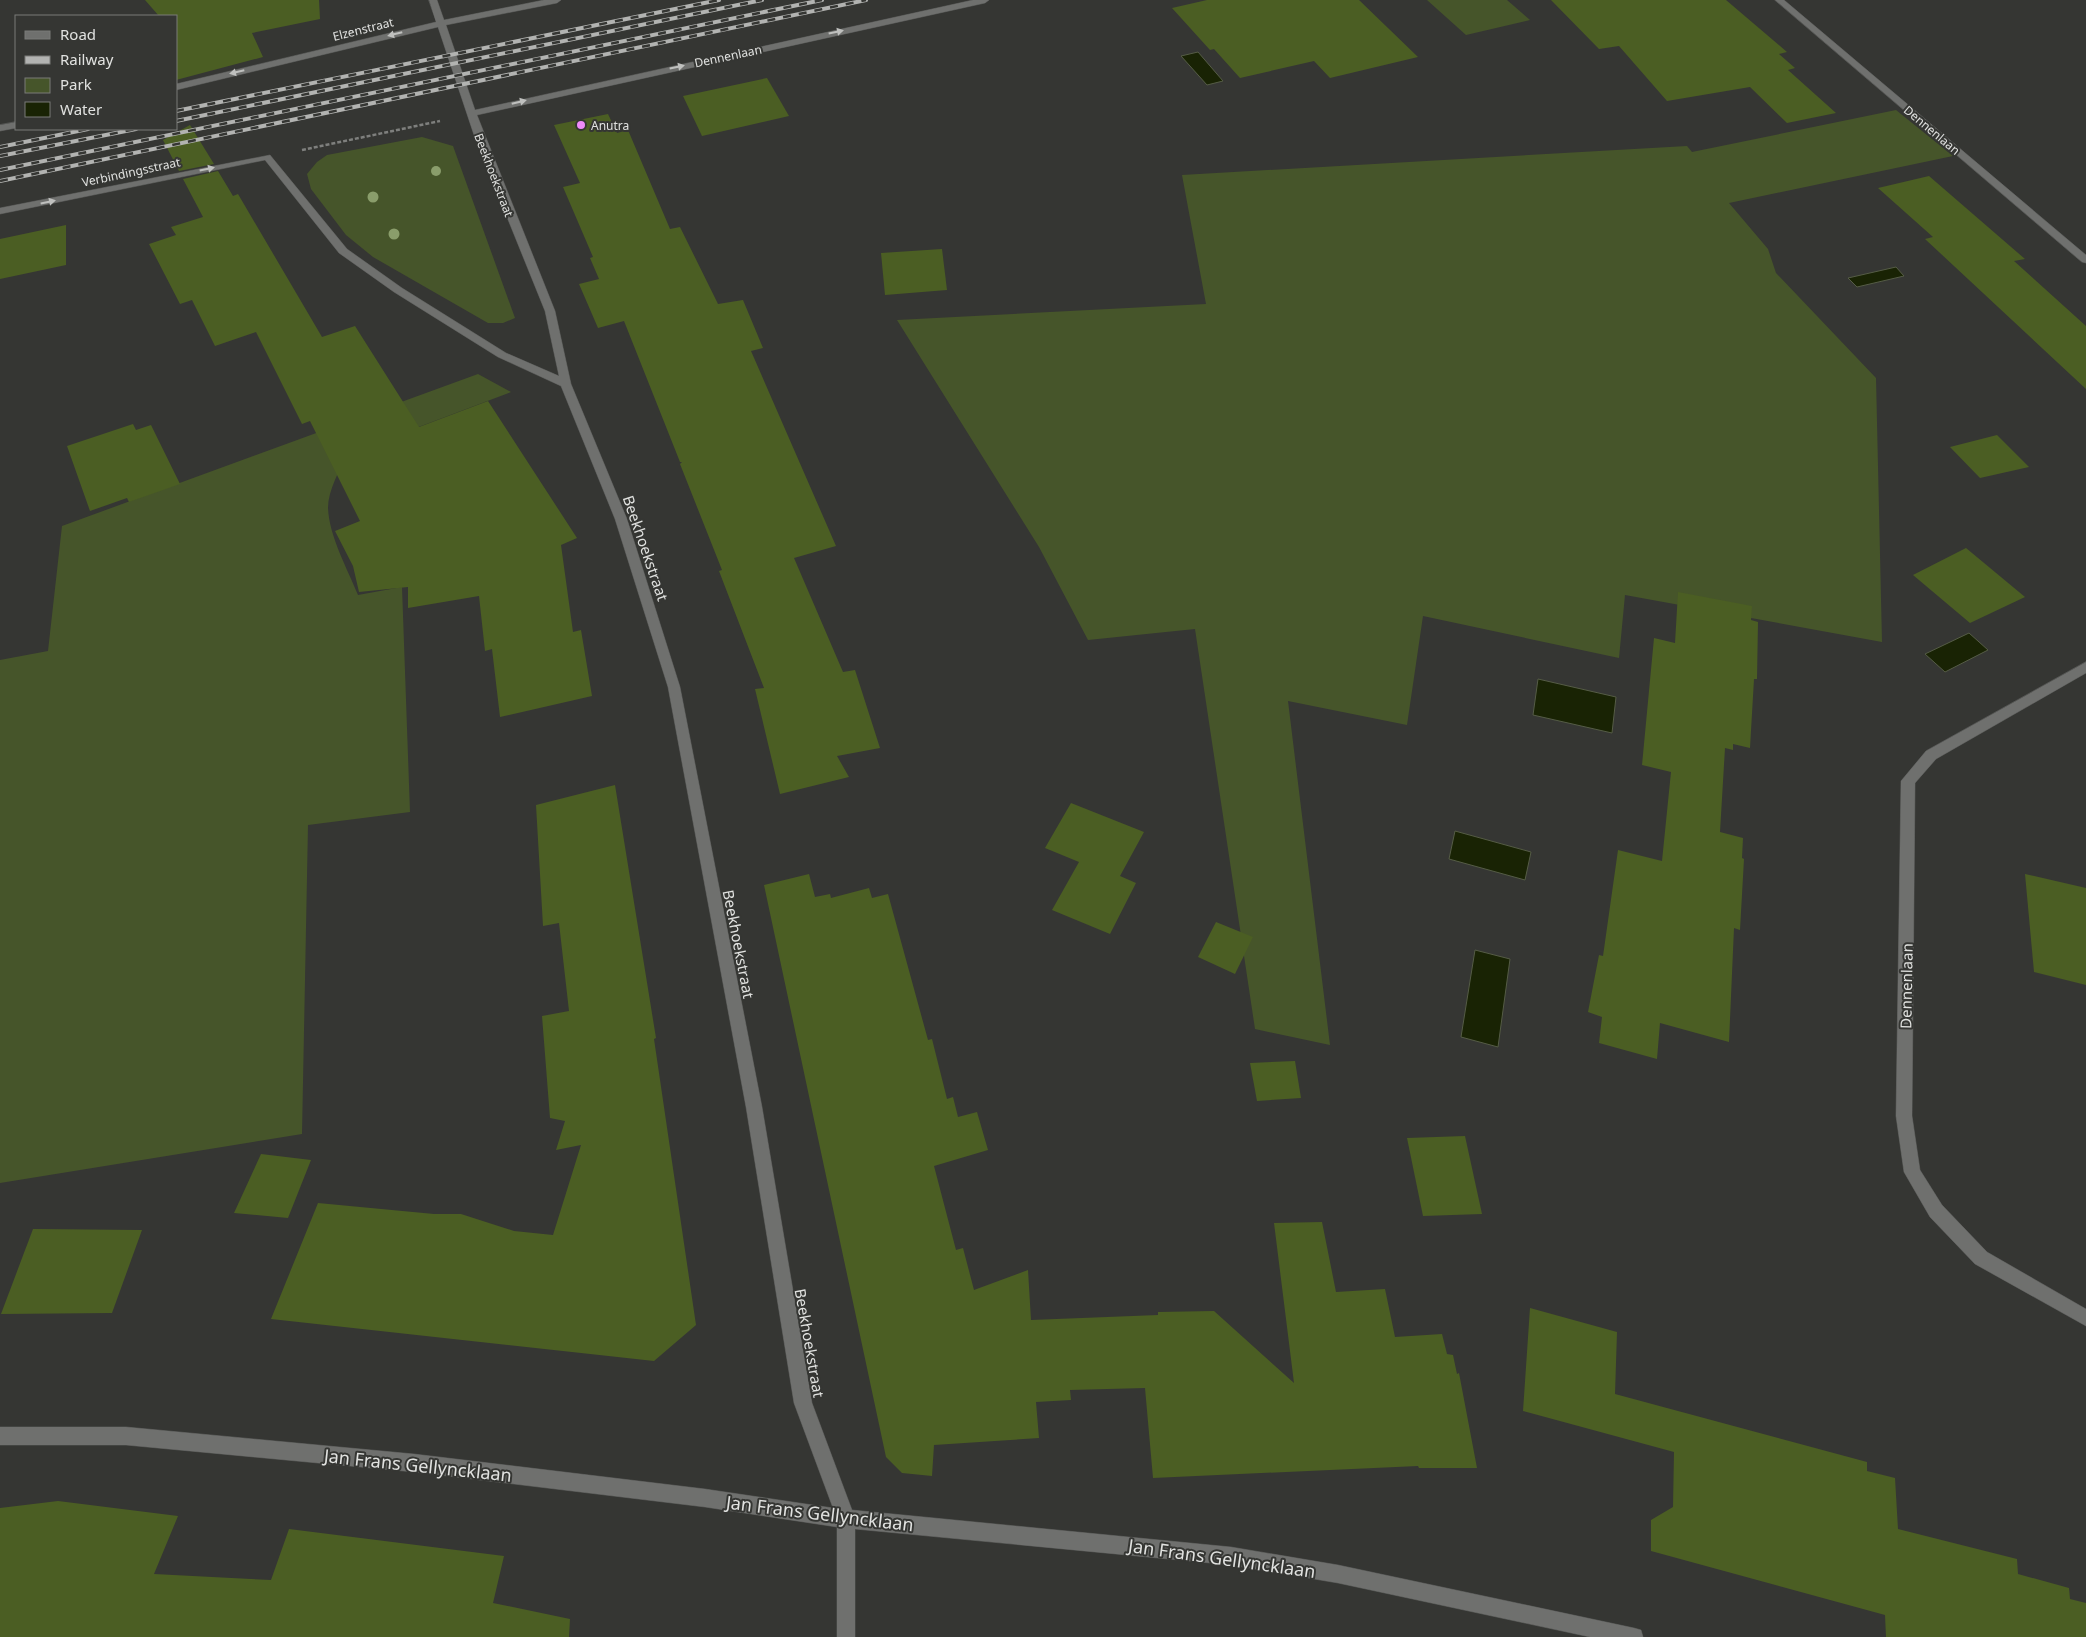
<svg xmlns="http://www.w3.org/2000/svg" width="2086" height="1637" font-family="'Noto Sans',sans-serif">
  <rect width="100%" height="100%" fill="#353633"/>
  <g fill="#46552a">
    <polygon points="1427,0 1507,0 1530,20 1466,35"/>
    <polygon points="1896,110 1953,156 1729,203 1768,249 1776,273 1876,378 1882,642 1625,595 1619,658 1423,616 1407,725 1288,701 1330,1045 1255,1029 1195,629 1088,640 1039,547 897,320 1206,304 1182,175 1687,146 1692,152"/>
    <polygon points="422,137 453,146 515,318 503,323 488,323 373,257 346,235 311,189 307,174 317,162 327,155"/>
    <path d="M478,374L511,392L347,454C340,470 328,490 328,508C329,536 348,570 358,595L402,587L410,812L308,825L302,1134L0,1183V660L48,651L62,526Z"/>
  </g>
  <g fill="#192304" stroke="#555c46">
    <polygon points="1198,52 1223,81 1207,85 1181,56"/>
    <polygon points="1896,267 1904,276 1857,287 1848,278"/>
    <polygon points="1969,633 1988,650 1945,672 1925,654"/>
    <polygon points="1538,679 1616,697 1612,733 1533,715"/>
    <polygon points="1455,831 1531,852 1525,880 1449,859"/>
    <polygon points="1475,950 1510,959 1498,1047 1461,1037"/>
  </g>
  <g fill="#4b5e23">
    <polygon points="145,0 319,0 320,19 252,33 263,57 176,80 176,16 159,16"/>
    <polygon points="1207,0 1359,0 1418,57 1330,78 1314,61 1240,78 1214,49 1210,50 1172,8"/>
    <polygon points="1551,0 1726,0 1787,52 1779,54 1795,68 1788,70 1836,113 1787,123 1750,87 1667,101 1619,46 1599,49"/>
    <polygon points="767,78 789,116 702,136 683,96"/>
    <polygon points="608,114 617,133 628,130 670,229 680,227 718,304 743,300 763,348 751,351 836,546 794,558 843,672 855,670 880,748 837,756 849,777 780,794 755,689 764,688 719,571 722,570 680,464 682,462 680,462 624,321 598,328 579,284 599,279 590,258 593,257 563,187 580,183 554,125"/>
    <polygon points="190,125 214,164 179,171 163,140"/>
    <polygon points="218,171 233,196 238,194 322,337 355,326 419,427 488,401 577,538 561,545 573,632 581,630 592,696 500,717 492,649 485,651 479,596 408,608 408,587 359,592 353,566 335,531 360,521 310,421 302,424 256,332 215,346 192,300 180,304 149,244 176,235 171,227 203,217 183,179"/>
    <polygon points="1929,176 2025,259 2014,261 2086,326 2086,389 1925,239 1933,237 1878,188"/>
    <polygon points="66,225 66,265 0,279 0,239"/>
    <polygon points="942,249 947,290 885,295 881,253"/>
    <polygon points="133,424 136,430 151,425 180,484 129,502 127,498 90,511 67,446"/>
    <polygon points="1997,435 2029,467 1980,478 1950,447"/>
    <polygon points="1966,548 2025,597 1970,623 1913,575"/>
    <polygon points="1678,592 1752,606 1751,620 1758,622 1757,679 1754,679 1750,748 1733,744 1733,750 1725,748 1720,832 1743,838 1742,858 1744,859 1740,930 1734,928 1729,1042 1660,1023 1657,1059 1599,1043 1602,1017 1588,1012 1599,955 1603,956 1618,850 1662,861 1671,772 1642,765 1654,638 1675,643"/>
    <polygon points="615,785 656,1038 654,1039 696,1325 654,1361 271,1319 318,1203 434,1214 461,1214 514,1231 553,1235 581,1145 556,1150 565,1121 550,1118 542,1016 569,1011 559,923 543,926 536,805"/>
    <polygon points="1071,803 1144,832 1120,876 1136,883 1110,934 1052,910 1079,862 1045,848"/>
    <polygon points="809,874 815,897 830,894 831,898 869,888 872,898 888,894 928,1040 932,1039 947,1099 953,1097 958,1117 977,1112 988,1150 934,1166 956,1250 963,1248 974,1290 1028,1270 1031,1320 1158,1315 1158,1312 1214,1311 1294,1383 1274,1223 1322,1222 1336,1292 1385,1289 1395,1337 1442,1334 1447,1354 1453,1355 1457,1374 1459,1373 1477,1468 1419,1468 1418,1466 1153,1478 1145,1388 1070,1390 1071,1400 1036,1402 1039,1438 934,1445 932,1476 902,1473 886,1457 764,885"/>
    <polygon points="2025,874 2086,888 2086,985 2034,972"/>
    <polygon points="1216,922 1253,937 1235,974 1198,957"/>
    <polygon points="1295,1061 1301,1098 1257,1101 1250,1063"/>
    <polygon points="1465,1136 1482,1214 1423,1216 1407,1138"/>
    <polygon points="261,1154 311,1160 288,1218 234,1213"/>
    <polygon points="33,1229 142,1230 112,1313 1,1314"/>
    <polygon points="1530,1308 1617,1332 1615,1394 1867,1462 1867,1471 1895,1478 1898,1529 2017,1559 2018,1574 2069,1588 2070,1599 2086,1603 2086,1637 1886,1637 1885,1615 1651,1551 1651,1520 1673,1507 1674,1452 1523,1411"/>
    <polygon points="58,1501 178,1516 154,1574 271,1580 289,1529 504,1556 493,1603 570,1619 569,1637 0,1637 0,1508"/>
  </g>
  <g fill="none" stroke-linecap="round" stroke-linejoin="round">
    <g stroke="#535452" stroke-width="1">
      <g id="minor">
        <polygon points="429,0 437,0 444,20 544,0 561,0 557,3 446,25 475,110 973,0 989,0 985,3 477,115 555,311 571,384 627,519 680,687 762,1107 812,1403 852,1510 1231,1547 1338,1565 1634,1628 1641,1630 1643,1637 1590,1637 1338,1583 1231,1565 855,1529 855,1637 837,1637 837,1527 705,1507 414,1472 126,1445 0,1445 0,1427 126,1427 414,1454 705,1489 833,1508 794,1403 746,1107 668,687 615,519 561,386 498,357 394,292 339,253 265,160 0,214 0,208 270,155 347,249 402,288 506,353 559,376 545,311 475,138 438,27 176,90 176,84 436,22"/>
        <polygon points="1775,0 1784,0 2086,255 2086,263 2082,262"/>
        <polygon points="16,122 16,128 0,131 0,125"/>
        <polygon points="2086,662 2086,673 1936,759 1915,783 1912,1116 1920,1170 1942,1205 1987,1252 2086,1309 2086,1326 1975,1264 1930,1217 1904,1172 1896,1116 1901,781 1926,751"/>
      </g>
    </g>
    <polyline stroke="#7e7f7d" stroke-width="2.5" stroke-dasharray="4 2" stroke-linecap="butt" points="302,150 440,121"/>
    <use href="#minor" fill="#6f706e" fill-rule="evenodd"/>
    <g stroke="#b2b3b1" stroke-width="4">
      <g id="rail">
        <polyline points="176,111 719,0"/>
        <polyline points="176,121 762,0"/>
        <polyline points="0,147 88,129"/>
        <polyline points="0,156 136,129"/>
        <polyline points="0,170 822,0"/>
        <polyline points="0,181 866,0"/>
      </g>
    </g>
    <use href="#rail" stroke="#353633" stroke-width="2.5" stroke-dasharray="8" stroke-linecap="butt"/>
  </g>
  <g fill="#8a9d6b">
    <circle cx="436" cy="171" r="5"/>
    <circle cx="373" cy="197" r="5.5"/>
    <circle cx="394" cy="234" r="5.5"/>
  </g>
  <defs><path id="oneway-solid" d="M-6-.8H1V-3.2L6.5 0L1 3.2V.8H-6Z" transform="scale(1.25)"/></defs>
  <g fill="#bfc0be">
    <use href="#oneway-solid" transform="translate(836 32) rotate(-12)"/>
    <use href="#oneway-solid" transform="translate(395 34) rotate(166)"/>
    <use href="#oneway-solid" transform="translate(677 67) rotate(-12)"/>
    <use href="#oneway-solid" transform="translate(237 72) rotate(167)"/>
    <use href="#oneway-solid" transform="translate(519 102) rotate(-14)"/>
    <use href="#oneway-solid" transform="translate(207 169) rotate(-12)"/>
    <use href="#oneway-solid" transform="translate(48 202) rotate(-12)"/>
  </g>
  <circle fill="#ee8bf8" stroke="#353633" stroke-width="2" cx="581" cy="125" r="5"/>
  <g text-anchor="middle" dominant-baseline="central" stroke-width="4" stroke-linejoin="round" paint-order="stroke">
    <g font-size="12" fill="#e1e2e0" stroke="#353633">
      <text transform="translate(363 29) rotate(-14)">Elzenstraat</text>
      <text transform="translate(728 56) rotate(-12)">Dennenlaan</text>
      <text transform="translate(1932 130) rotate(40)">Dennenlaan</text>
      <text transform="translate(131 172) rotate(-12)">Verbindingsstraat</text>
      <text transform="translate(494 175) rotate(69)">Beekhoekstraat</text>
    </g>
    <g font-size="12" fill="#e1e2e0" stroke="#353633" text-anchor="start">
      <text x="591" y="125">Anutra</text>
    </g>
    <g font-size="15" fill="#e1e2e0" stroke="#353633">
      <text transform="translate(646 548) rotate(71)">Beekhoekstraat</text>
      <text transform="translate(739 944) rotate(79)">Beekhoekstraat</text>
      <text transform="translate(1906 986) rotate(-89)">Dennenlaan</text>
      <text transform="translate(810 1343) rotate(80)">Beekhoekstraat</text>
    </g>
    <g font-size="18" fill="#e1e2e0" stroke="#353633">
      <text transform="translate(418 1465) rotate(6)">Jan Frans Gellyncklaan</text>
      <text transform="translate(820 1513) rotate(7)">Jan Frans Gellyncklaan</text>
      <text transform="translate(1222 1558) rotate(8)">Jan Frans Gellyncklaan</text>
    </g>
  </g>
  <rect x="15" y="15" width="162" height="115" fill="#353633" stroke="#7a7b78"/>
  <rect x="25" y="31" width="25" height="8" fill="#6f706e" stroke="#7a7b78"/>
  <text x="60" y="40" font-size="15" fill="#e1e2e0">Road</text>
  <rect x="25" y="56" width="25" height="8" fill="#b2b3b1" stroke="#7a7b78"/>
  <text x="60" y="65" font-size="15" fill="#e1e2e0">Railway</text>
  <rect x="25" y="78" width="25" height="15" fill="#46552a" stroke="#7a7b78"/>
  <text x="60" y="90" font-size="15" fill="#e1e2e0">Park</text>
  <rect x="25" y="102" width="25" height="15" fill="#192304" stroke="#7a7b78"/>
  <text x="60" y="115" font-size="15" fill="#e1e2e0">Water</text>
</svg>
